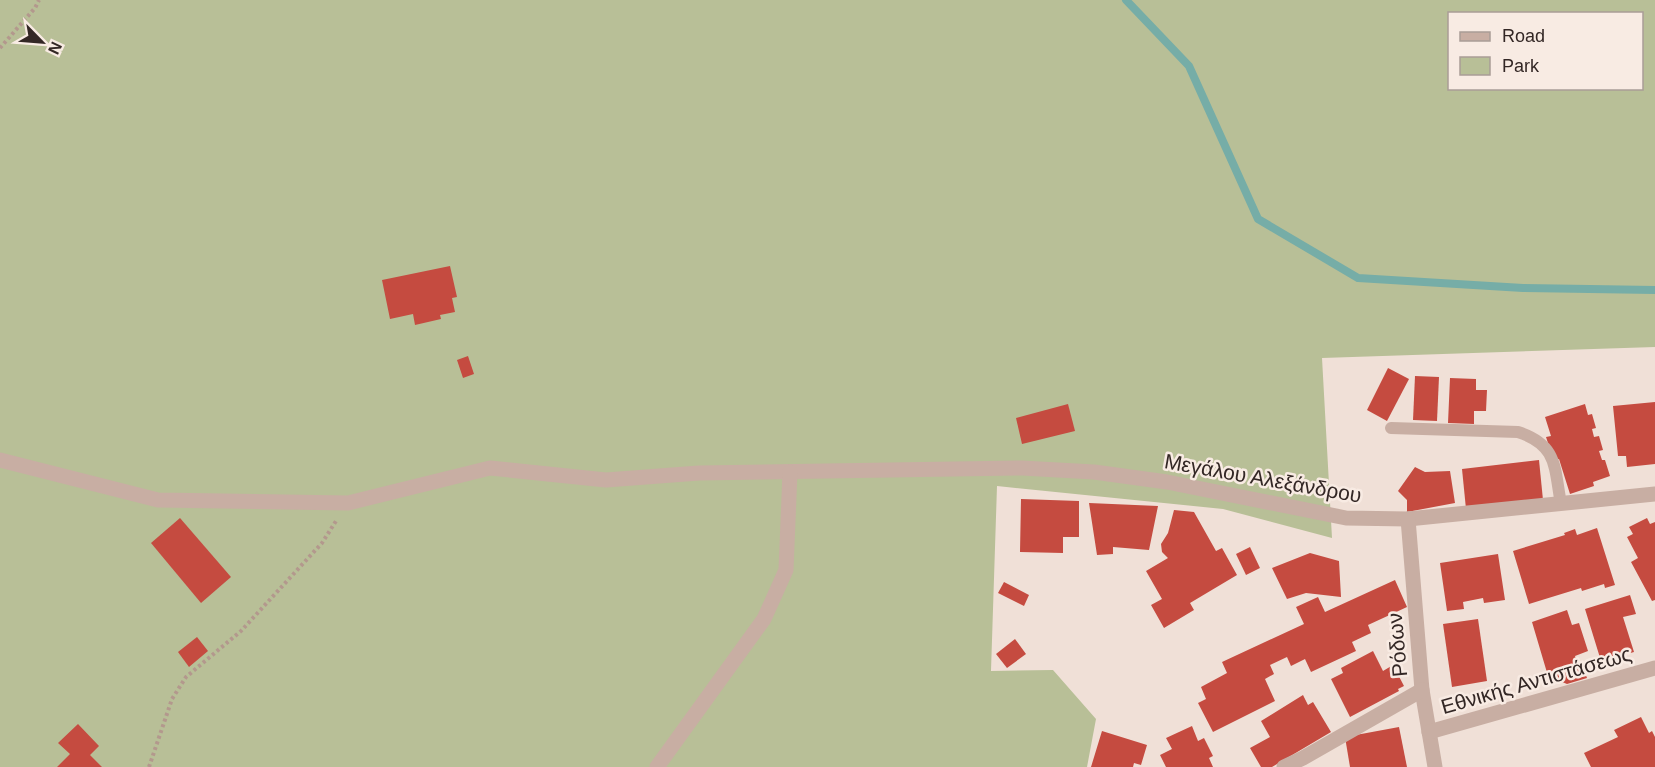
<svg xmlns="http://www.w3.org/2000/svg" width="1655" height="767" font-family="Arial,sans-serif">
  <rect width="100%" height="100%" fill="#f0e0d7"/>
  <path fill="#b8bf97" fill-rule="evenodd" d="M0,0H1655V347L1322,358L1332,538L1223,509L997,486L991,671L1053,670L1096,719L1087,767H0ZM1450,14H1642V88H1450Z"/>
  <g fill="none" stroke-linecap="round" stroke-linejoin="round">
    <polyline stroke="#76ada7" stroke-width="8" points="1126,0 1189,66 1258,219 1358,278 1523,288 1655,290"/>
  </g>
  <g fill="#c54b40">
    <polygon points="450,266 457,297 452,298 455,312 440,315 441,319 415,325 413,314 390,319 382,280"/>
    <polygon points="468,356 474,374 463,378 457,360"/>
    <polygon points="1388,368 1409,379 1387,421 1367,410"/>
    <polygon points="1415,376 1439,377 1437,421 1413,420"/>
    <polygon points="1450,378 1476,379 1476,390 1487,390 1486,411 1474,411 1474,424 1448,423"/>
    <polygon points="1655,402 1655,464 1627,467 1626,456 1618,456 1613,406"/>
    <polygon points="1068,404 1075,431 1022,444 1016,418"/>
    <polygon points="1585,404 1588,415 1592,414 1596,428 1592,429 1594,437 1599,436 1603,450 1599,451 1602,460 1605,460 1610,476 1593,482 1594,486 1570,494 1559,459 1554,461 1546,437 1551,436 1545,417"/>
    <polygon points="1539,460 1543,500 1466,509 1462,469"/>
    <polygon points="1415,467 1425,472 1450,471 1455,503 1407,512 1407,500 1398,491"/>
    <polygon points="1021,499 1079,501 1079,537 1063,537 1063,553 1020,552"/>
    <polygon points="1089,503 1158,506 1149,550 1113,547 1113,554 1097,555"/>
    <polygon points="1174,510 1194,512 1216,551 1222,548 1237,575 1190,603 1194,610 1164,628 1151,605 1162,599 1146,571 1168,558 1162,552 1161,544 1168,533"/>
    <polygon points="180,518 231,577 201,603 151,543"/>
    <polygon points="1647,518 1650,524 1655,522 1655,600 1652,601 1631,562 1638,558 1627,537 1633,534 1629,527"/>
    <polygon points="1597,528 1615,585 1605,588 1604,584 1582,591 1581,588 1529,604 1513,551 1565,535 1564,533 1575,529 1577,535"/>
    <polygon points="1250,547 1260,568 1246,575 1236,554"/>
    <polygon points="1310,553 1339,561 1341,597 1306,593 1287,599 1272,568"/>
    <polygon points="1498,554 1505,600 1484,603 1483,598 1463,602 1464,609 1447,611 1440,563"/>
    <polygon points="1395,580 1407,607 1368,625 1371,633 1352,642 1356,651 1311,672 1305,659 1291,666 1287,657 1270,665 1274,674 1265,679 1275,701 1213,732 1198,703 1206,699 1201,687 1227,673 1222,662 1304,624 1296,607 1318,597 1325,612"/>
    <polygon points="1004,582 1029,595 1024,606 998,593"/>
    <polygon points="1630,595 1636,614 1623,617 1634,652 1601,661 1585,609"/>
    <polygon points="1567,610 1572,625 1579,623 1588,651 1575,656 1578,665 1581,663 1587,678 1567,684 1548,676 1532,622"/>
    <polygon points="1478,619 1487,681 1452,687 1443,624"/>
    <polygon points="197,637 208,651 189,667 178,652"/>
    <polygon points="1015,639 1026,654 1007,668 996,654"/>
    <polygon points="1373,651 1383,671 1393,665 1404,686 1398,689 1399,691 1350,717 1331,679 1343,673 1341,668"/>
    <polygon points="1303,695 1308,705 1313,702 1331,732 1272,767 1261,767 1250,748 1270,737 1261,721"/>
    <polygon points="1641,717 1649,733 1652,731 1655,737 1655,767 1591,767 1584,753 1618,737 1614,730"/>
    <polygon points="78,724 99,746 90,755 102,767 57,767 70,754 58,743"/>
    <polygon points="1192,726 1198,741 1204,738 1213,756 1209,758 1213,767 1166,767 1160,755 1172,749 1166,738"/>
    <polygon points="1399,727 1407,767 1350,767 1345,737"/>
    <polygon points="1102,731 1147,745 1141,765 1134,763 1133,767 1091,767"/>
  </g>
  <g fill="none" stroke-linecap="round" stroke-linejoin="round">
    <g stroke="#b3988d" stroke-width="4" stroke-dasharray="3 3" stroke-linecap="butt">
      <polyline points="0,48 35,8 39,0"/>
      <polyline points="149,767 172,699 186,677 241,631 322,543 336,521"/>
    </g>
    <path stroke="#c8aea3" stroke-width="12" d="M1391,428L1518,432C1558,445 1554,467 1561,504"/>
    <g stroke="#c8aea3" stroke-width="15">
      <polyline points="0,460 158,500 348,503 490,468 606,480 699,473 1022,468 1094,472 1167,482 1346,518 1408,519 1655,494"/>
      <polyline points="1408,519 1422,690 1435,767"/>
      <polyline points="1429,732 1655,668"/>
      <polyline points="657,767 764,619 786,570 790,472"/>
      <polyline points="1284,767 1303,758 1422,690"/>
    </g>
  </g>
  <g text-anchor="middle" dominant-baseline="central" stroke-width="5" stroke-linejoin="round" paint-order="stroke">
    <g font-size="21" fill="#332725" stroke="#f8ebe3">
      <text transform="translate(1263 478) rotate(10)">Μεγάλου Αλεξάνδρου</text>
      <text transform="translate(1397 645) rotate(-95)">Ρόδων</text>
      <text transform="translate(1536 680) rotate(-16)">Εθνικής Αντιστάσεως</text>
    </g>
  </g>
  <rect x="1448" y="12" width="195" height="78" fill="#f8ebe3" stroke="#a99d97" stroke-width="1.5"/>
  <rect x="1460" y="32" width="30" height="9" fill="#c8aea3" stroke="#a99d97" stroke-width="1.5"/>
  <text x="1502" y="42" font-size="18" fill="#332725">Road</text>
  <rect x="1460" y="57" width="30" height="18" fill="#b8bf97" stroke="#a99d97" stroke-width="1.5"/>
  <text x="1502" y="72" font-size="18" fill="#332725">Park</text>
  <g transform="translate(42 42) rotate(115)" stroke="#f8ebe3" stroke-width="4.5" paint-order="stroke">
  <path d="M0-4.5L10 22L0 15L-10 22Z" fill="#332725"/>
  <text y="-9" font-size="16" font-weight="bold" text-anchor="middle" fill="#332725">N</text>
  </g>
</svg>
